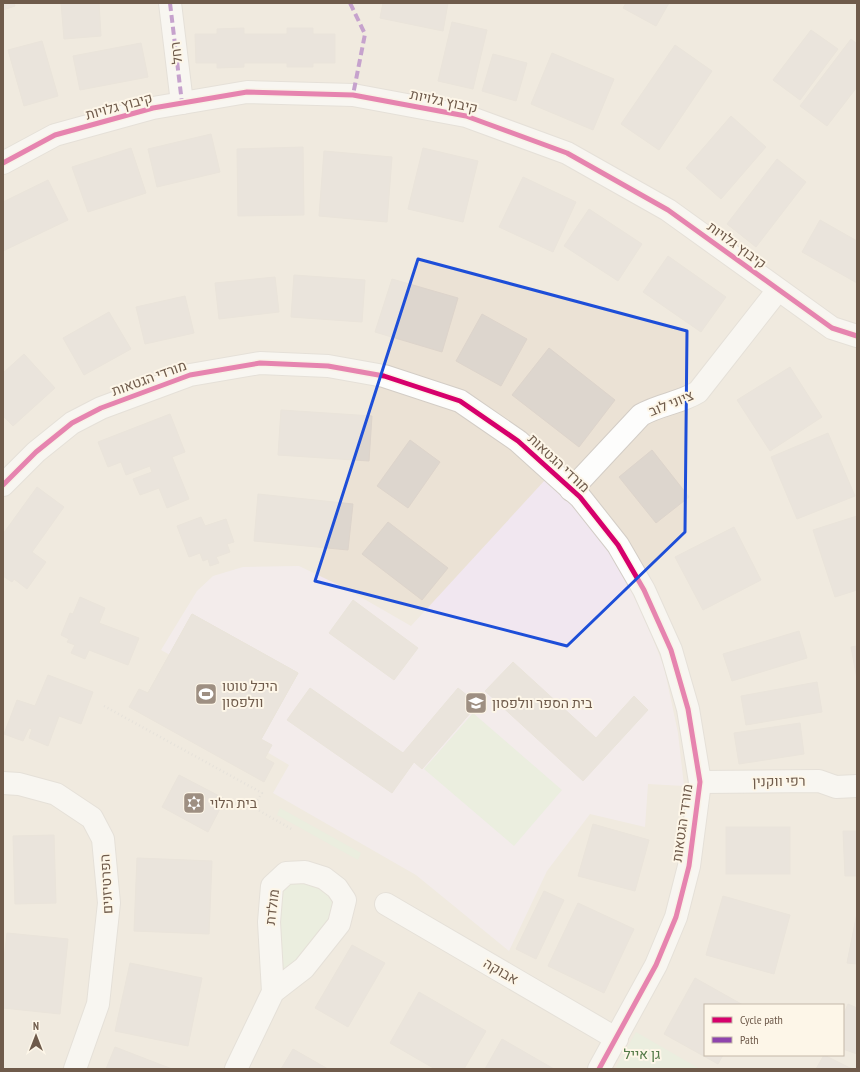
<svg xmlns="http://www.w3.org/2000/svg" width="860" height="1072" font-family="'PT Sans Narrow',Heebo,sans-serif">
  <rect width="100%" height="100%" fill="#f4f0e8"/>
  <path fill="#ebe2d5" fill-rule="evenodd" d="M3,3H857V1069H3ZM705,1005H843V1055H705Z"/>
  <polygon fill="#f1e7f0" points="545,480 577,508 612,555 642,611 664,667 678,733 684,786 648,784 645,827 590,814 547,871 509,951 416,875 273,793 289,765 267,752 261,739 298,673 170,655 161,650 197,591 213,576 243,567 299,566 345,588 411,626"/>
  <g fill="#dfead4">
    <polygon points="473,713 562,790 514,846 424,769"/>
    <polygon points="280,808 361,853 358,860 277,815"/>
    <polygon points="305,872 345,900 273,992 269,922 286,873"/>
    <polygon points="636,1032 700,1069 615,1069"/>
  </g>
  <g fill="#ddd6ce" stroke="#ddd4cb">
    <polygon points="3,3 14,3 15,6 3,10"/>
    <polygon points="61,3 99,3 101,36 64,39"/>
    <polygon points="383,3 448,3 443,31 380,18"/>
    <polygon points="626,3 669,3 656,26 623,8"/>
    <polygon points="452,22 487,30 473,89 438,81"/>
    <polygon points="244,28 244,34 287,34 287,28 313,28 313,34 335,34 335,63 313,63 313,67 287,67 287,63 244,63 244,67 217,68 217,63 196,63 195,34 217,34 217,29"/>
    <polygon points="811,30 838,49 800,100 773,80"/>
    <polygon points="851,39 857,44 857,87 827,126 800,106"/>
    <polygon points="42,41 58,96 24,106 8,50"/>
    <polygon points="141,43 148,77 80,90 73,56"/>
    <polygon points="675,45 712,71 659,150 621,124"/>
    <polygon points="552,53 614,79 593,130 531,104"/>
    <polygon points="493,54 527,63 516,101 482,91"/>
    <polygon points="731,116 766,147 721,199 686,168"/>
    <polygon points="211,134 220,172 157,187 148,149"/>
    <polygon points="303,147 304,215 238,216 237,149"/>
    <polygon points="131,148 146,193 88,212 72,167"/>
    <polygon points="423,148 478,161 463,222 408,209"/>
    <polygon points="324,151 392,157 387,222 319,216"/>
    <polygon points="777,159 806,182 756,247 727,224"/>
    <polygon points="523,177 576,202 553,252 499,227"/>
    <polygon points="48,180 68,220 3,251 3,202"/>
    <polygon points="589,209 642,244 618,281 564,246"/>
    <polygon points="820,220 857,241 857,283 802,252"/>
    <polygon points="668,256 726,297 701,332 643,292"/>
    <polygon points="294,275 365,280 362,322 291,317"/>
    <polygon points="275,277 279,312 219,319 215,283"/>
    <polygon points="392,279 458,298 442,352 375,332"/>
    <polygon points="185,296 194,333 145,344 136,307"/>
    <polygon points="109,312 131,349 84,375 63,338"/>
    <polygon points="482,314 527,339 501,386 456,361"/>
    <polygon points="549,348 615,400 579,447 512,395"/>
    <polygon points="24,354 55,388 13,426 3,416 3,373"/>
    <polygon points="790,367 822,417 770,451 737,400"/>
    <polygon points="281,410 372,416 369,461 278,455"/>
    <polygon points="170,414 185,452 172,457 189,499 167,508 159,488 140,495 133,479 152,472 150,466 126,475 121,462 108,467 98,442"/>
    <polygon points="828,433 855,496 797,519 771,457"/>
    <polygon points="410,440 440,462 408,508 377,486"/>
    <polygon points="652,450 689,497 656,523 619,477"/>
    <polygon points="37,487 64,507 32,552 46,562 27,589 14,579 12,582 3,576 5,573 3,571 3,534"/>
    <polygon points="258,494 353,504 348,550 254,541"/>
    <polygon points="857,516 857,590 835,597 813,530"/>
    <polygon points="201,517 205,526 226,519 234,542 227,544 230,552 216,557 219,563 210,566 208,559 203,561 200,553 189,557 177,526"/>
    <polygon points="388,522 448,568 422,600 362,554"/>
    <polygon points="734,527 761,580 703,610 675,557"/>
    <polygon points="80,597 105,608 99,623 139,638 128,665 89,650 85,659 71,653 75,645 67,642 69,639 61,635 70,613 73,614"/>
    <polygon points="353,600 418,648 394,680 329,633"/>
    <polygon points="192,614 298,673 254,752 148,693"/>
    <polygon points="192,614 298,673 261,739 272,745 265,758 274,763 264,782 129,707 139,689 148,693"/>
    <polygon points="799,631 807,658 732,681 723,654"/>
    <polygon points="857,646 857,679 851,647"/>
    <polygon points="513,662 596,738 634,696 648,710 583,781 485,691"/>
    <polygon points="48,675 93,692 81,724 59,716 48,746 29,738 32,729 29,728 23,741 4,734 17,700 35,706"/>
    <polygon points="817,682 822,712 746,725 741,696"/>
    <polygon points="310,688 403,753 458,688 478,704 422,769 414,762 392,793 287,720"/>
    <polygon points="800,723 804,754 739,764 734,733"/>
    <polygon points="179,775 225,799 208,832 162,807"/>
    <polygon points="593,824 649,840 635,891 578,876"/>
    <rect x="726" y="827" width="64" height="47"/>
    <polygon points="843,831 857,831 857,876 845,876"/>
    <polygon points="54,835 56,903 15,904 13,836"/>
    <polygon points="137,858 212,861 209,934 134,931"/>
    <polygon points="544,891 564,900 536,959 516,949"/>
    <polygon points="723,896 790,915 774,974 706,955"/>
    <polygon points="578,903 634,929 604,993 548,966"/>
    <polygon points="857,913 857,964 847,963"/>
    <polygon points="7,933 68,939 60,1014 3,1008 3,968"/>
    <polygon points="352,945 385,963 348,1027 315,1008"/>
    <polygon points="130,963 202,978 188,1046 115,1031"/>
    <polygon points="695,978 743,1005 705,1005 705,1055 723,1055 718,1064 664,1034"/>
    <polygon points="419,992 486,1031 464,1069 435,1069 390,1043"/>
    <polygon points="848,1004 857,1008 857,1054 843,1049 843,1016"/>
    <polygon points="502,1039 554,1069 485,1069"/>
    <polygon points="115,1047 172,1069 106,1069"/>
    <polygon points="293,1049 328,1069 281,1069"/>
    <polygon points="824,1055 852,1069 816,1069"/>
  </g>
  <g fill="none" stroke-linecap="round" stroke-linejoin="round">
    <g stroke="#d3cdc6" stroke-width="24">
      <g id="street">
        <polyline points="170,3 182,103"/>
        <polyline points="3,163 55,135 153,108 247,92 353,95 466,116 567,153 668,210 832,328 857,336"/>
        <polyline points="3,485 36,452 72,423 101,408 190,375 260,363 328,366 384,376 460,401 518,441 580,497 618,545 644,590 671,650 688,709 700,782 689,866 676,917 656,965 599,1069"/>
        <path d="M571,490L641,415C660,404 680,403 698,392L778,290"/>
        <polyline points="700,782 819,781 836,787 857,786"/>
        <polyline points="3,783 19,784 56,794 92,818 103,839 109,903 98,1004 75,1069"/>
        <polyline points="386,904 617,1039"/>
        <polyline points="236,1069 273,992 304,968 339,924 345,900 337,888 324,878 305,872 286,873 272,886 269,922 273,992"/>
      </g>
    </g>
    <polyline stroke="#d5d0ca" stroke-width="2.5" stroke-dasharray="1 3" stroke-linecap="butt" points="104,706 262,793 253,807 293,830"/>
    <use href="#street" stroke="#fdfdfc" stroke-width="22"/>
    <g stroke="#8e44ad" stroke-width="4" stroke-dasharray="8 4" stroke-linecap="butt">
      <polyline points="170,3 182,103"/>
      <polyline points="350,3 365,34 353,95"/>
    </g>
    <g stroke="#fdf6e8" stroke-width="8">
      <g id="cycleway">
        <polyline points="3,163 55,135 153,108 247,92 353,95 466,116 567,153 668,210 832,328 857,336"/>
        <polyline points="3,485 36,452 72,423 101,408 190,375 260,363 328,366 384,376 460,401 518,441 580,497 618,545 644,590 671,650 688,709 700,782 689,866 676,917 656,965 599,1069"/>
      </g>
    </g>
    <use href="#cycleway" stroke="#d6006c" stroke-width="5"/>
  </g>
  <path d="M0 0H860V1072H0ZM418,259L687,331L685,532L567,646L315,581Z" fill="#f4f0e8" fill-opacity=".55" fill-rule="evenodd"/>
  <path fill="none" stroke="#1d4ed8" stroke-width="3" stroke-linejoin="round" d="M418,259L687,331L685,532L567,646L315,581Z"/>
  <defs>
    <g id="stadium-square" transform="scale(1.15)"><rect x="-9" y="-9" width="18" height="18" rx="4" fill="#9e8f82" stroke="#fdf6e8"/><path d="M0-5a6.5 5 0 1 0 0 10a6.5 5 0 1 0 0-10ZM-3.5-1.8h7v3.6h-7Z" fill="#fff"/></g>
    <g id="school-square" transform="scale(1.15)"><rect x="-9" y="-9" width="18" height="18" rx="4" fill="#9e8f82" stroke="#fdf6e8"/><path d="M0-5L7-2L0 1L-7-2ZM-4 1L0 2.5L4 1V4Q0 6-4 4Z" fill="#fff"/></g>
    <g id="synagogue-square" transform="scale(1.15)"><rect x="-9" y="-9" width="18" height="18" rx="4" fill="#9e8f82" stroke="#fdf6e8"/><path d="M0-6.5L5.6 3.2H-5.6ZM0 6.5L5.6-3.2H-5.6Z" fill="#fff"/></g>
  </defs>
  <g fill-rule="evenodd">
    <use href="#stadium-square" x="206" y="694"/>
    <use href="#school-square" x="476" y="703"/>
    <use href="#synagogue-square" x="194" y="803"/>
  </g>
  <g text-anchor="middle" dominant-baseline="central" stroke-width="4" stroke-linejoin="round" paint-order="stroke">
    <g font-size="14" fill="#6f5b4b" stroke="#fdf6e8">
      <text transform="translate(176 53) rotate(-97)">רחל</text>
      <text transform="translate(444 101) rotate(12)">קיבוץ גלויות</text>
      <text transform="translate(119 106) rotate(-15)">קיבוץ גלויות</text>
      <text transform="translate(737 245) rotate(36)">קיבוץ גלויות</text>
      <text transform="translate(149 378) rotate(-20)">מורדי הגטאות</text>
      <text transform="translate(671 403) rotate(-22)">ציוני לוב</text>
      <text transform="translate(559 463) rotate(43)">מורדי הגטאות</text>
      <text transform="translate(779 781) rotate(-1)">רפי ווקנין</text>
      <text transform="translate(682 823) rotate(-82)">מורדי הגטאות</text>
      <text transform="translate(106 884) rotate(-93)">הפרטיזנים</text>
      <text transform="translate(272 907) rotate(-83)">מולדת</text>
      <text transform="translate(501 971) rotate(30)">אבוקה</text>
    </g>
    <g font-size="14" fill="#6f5b4b" stroke="#fdf6e8" text-anchor="start">
      <text x="222" y="686">היכל טוטו<tspan x="222" dy="16">וולפסון</tspan></text>
      <text x="492" y="703">בית הספר וולפסון</text>
      <text x="210" y="803">בית הלוי</text>
    </g>
    <g font-size="14" fill="#537a47" stroke="#fdf6e8">
      <text x="642" y="1054">גן אייל</text>
    </g>
  </g>
  <rect width="860" height="1072" fill="none" stroke="#6f5b4b" stroke-width="8"/>
  <rect x="704" y="1004" width="140" height="52" fill="#fdf6e8" stroke="#c4b8a9"/>
  <rect x="712" y="1017" width="20" height="6" fill="#d6006c" stroke="#c4b8a9"/>
  <text x="740" y="1024" font-size="12" fill="#6f5b4b">Cycle path</text>
  <rect x="712" y="1037" width="20" height="6" fill="#8e44ad" stroke="#c4b8a9"/>
  <text x="740" y="1044" font-size="12" fill="#6f5b4b">Path</text>
  <g transform="translate(36 1036)" stroke="#fdf6e8" stroke-width="3" paint-order="stroke">
  <path d="M0-3L7 15L0 10L-7 15Z" fill="#6f5b4b"/>
  <text y="-6" font-size="11" font-weight="bold" text-anchor="middle" fill="#6f5b4b">N</text>
  </g>
</svg>
